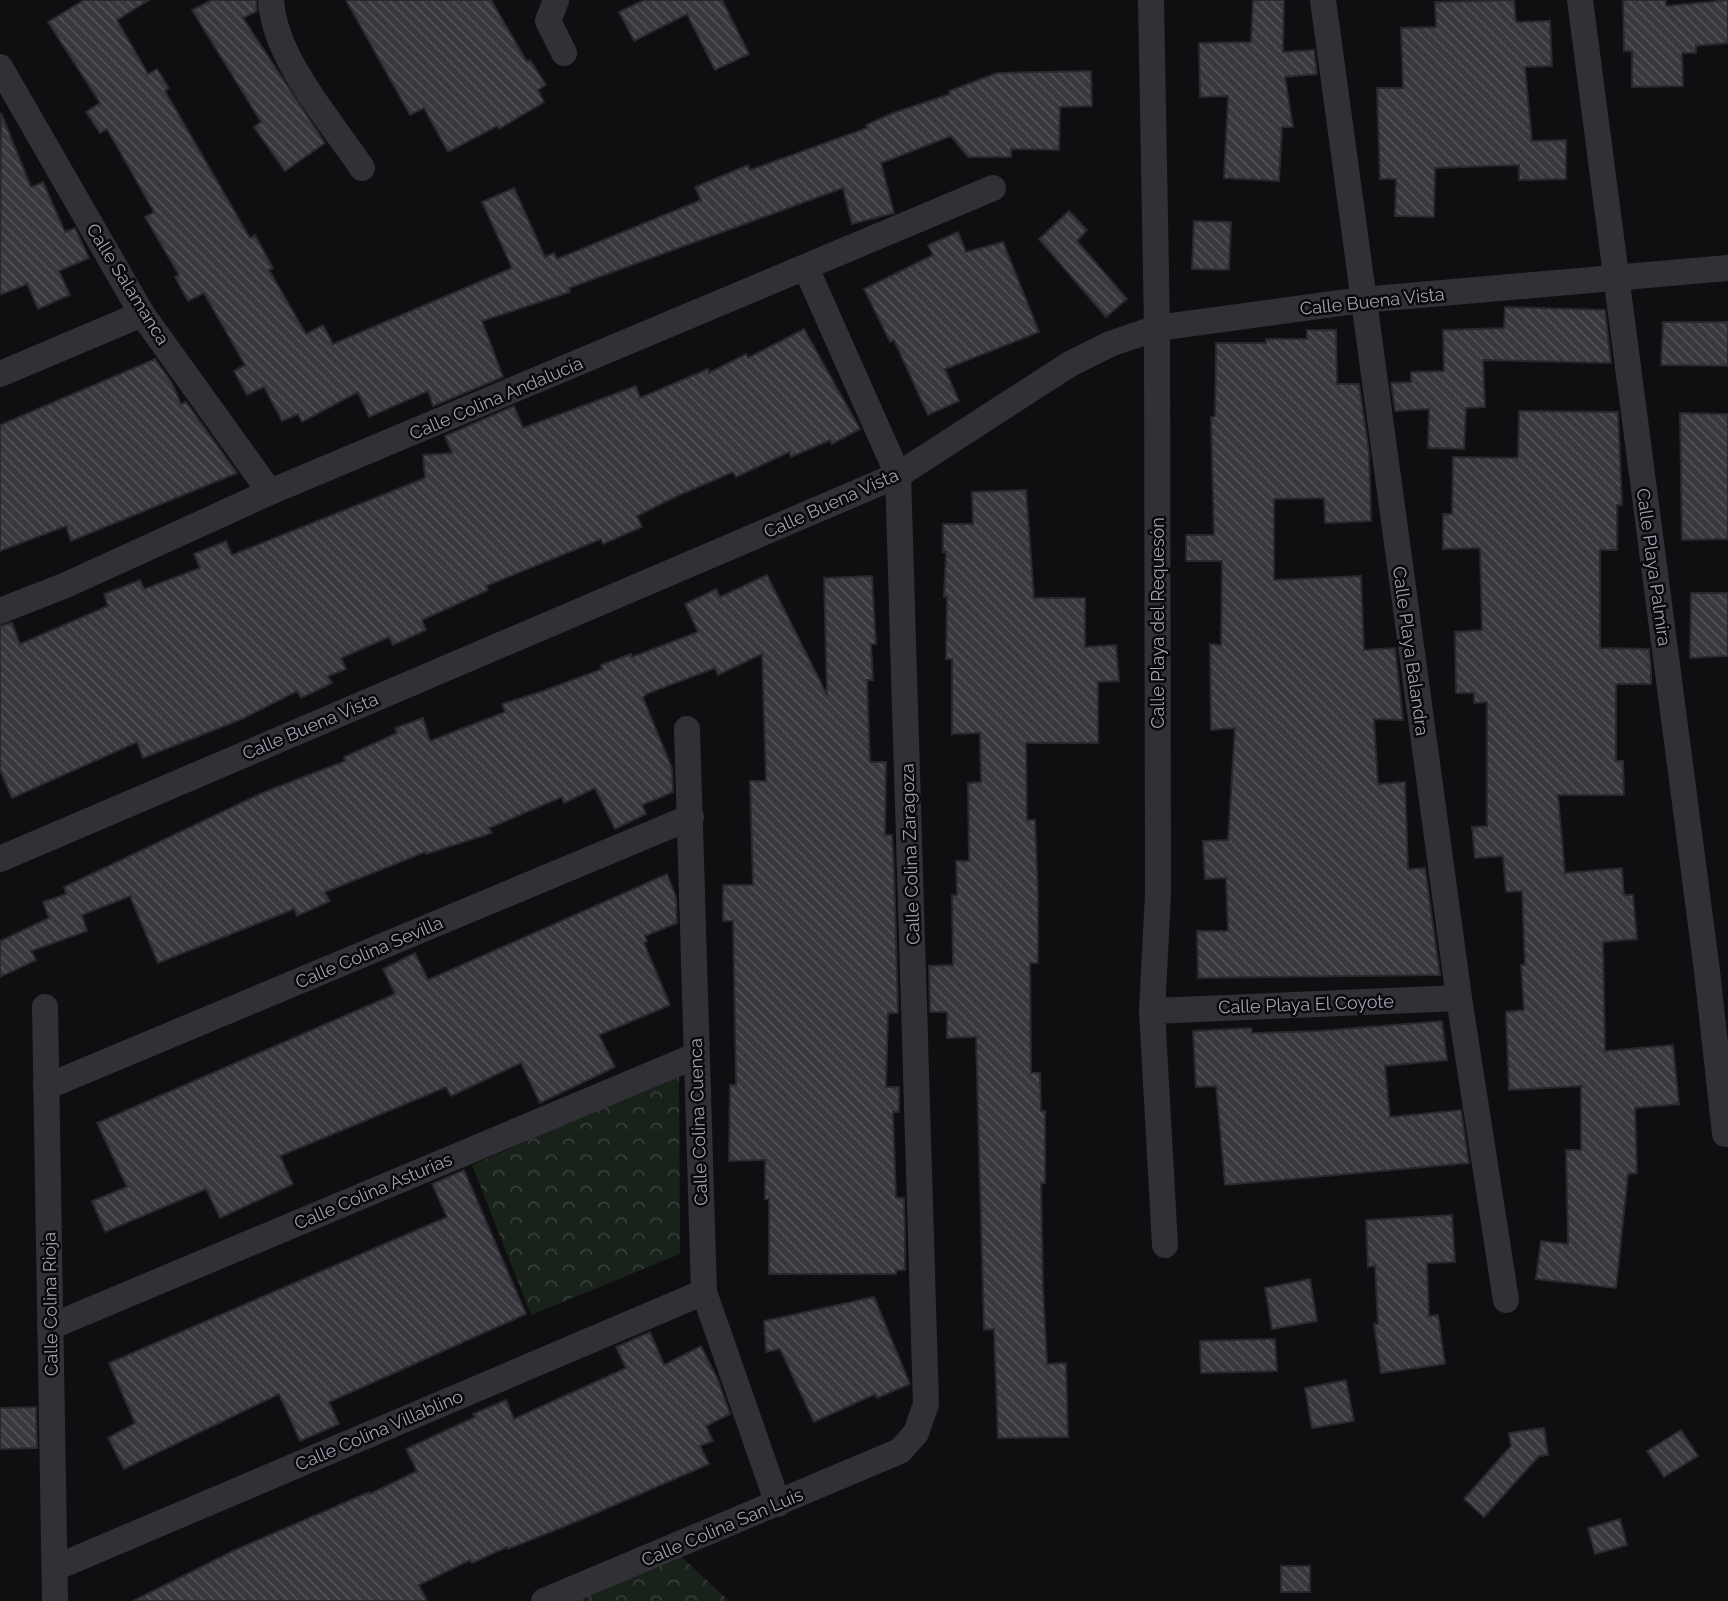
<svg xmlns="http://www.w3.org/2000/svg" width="1728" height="1601" font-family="Raleway,sans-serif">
  <defs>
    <pattern id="park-crowns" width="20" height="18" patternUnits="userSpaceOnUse" patternTransform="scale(1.75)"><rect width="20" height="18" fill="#19211b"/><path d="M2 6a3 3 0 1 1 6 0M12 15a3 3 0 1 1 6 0" fill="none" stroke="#373e3a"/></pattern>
    <pattern id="building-back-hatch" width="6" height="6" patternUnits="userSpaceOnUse" patternTransform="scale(1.75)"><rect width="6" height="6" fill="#38393f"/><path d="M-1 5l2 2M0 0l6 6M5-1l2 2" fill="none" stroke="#525258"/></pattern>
  </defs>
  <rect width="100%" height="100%" fill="#0f0f11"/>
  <g fill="url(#park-crowns)">
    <polygon points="679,1075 680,1254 531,1315 472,1165"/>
    <polygon points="673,1549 729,1601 547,1601"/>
  </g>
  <g fill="url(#building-back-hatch)" stroke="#29292d" stroke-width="2">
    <polygon points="84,0 149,0 117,20 148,74 157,69 169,88 165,91 250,238 255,235 273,268 269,270 306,334 323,325 333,344 512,268 482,202 514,188 545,257 554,253 557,259 701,200 695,187 748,165 750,170 867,128 866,125 893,113 950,94 949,91 997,73 1091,71 1092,106 1060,107 1059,150 1011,149 1011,157 968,157 951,136 881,163 894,213 852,224 843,188 569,288 570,292 482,321 503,377 433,406 428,391 369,417 358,392 302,422 298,414 282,421 264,387 247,395 234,371 245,365 204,293 188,301 175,277 179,275 145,217 154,212 107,129 100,133 86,112 100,103 48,22"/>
    <polygon points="212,0 256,0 257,11 243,18 325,143 285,171 254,127 261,122 192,10"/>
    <polygon points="346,0 491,0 527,62 530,60 546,85 538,90 544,102 499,129 497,126 448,152 424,108 410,115"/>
    <polygon points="644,0 722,0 749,54 715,70 687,14 634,41 619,12"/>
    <polygon points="1253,0 1284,0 1283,52 1314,50 1317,74 1285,77 1293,127 1282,127 1279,181 1224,178 1228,96 1200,97 1199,43 1251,42"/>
    <polygon points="1514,0 1516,22 1550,21 1552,66 1525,67 1532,141 1566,140 1566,179 1519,180 1519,165 1435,168 1434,217 1395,216 1396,179 1380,179 1377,88 1403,88 1401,28 1436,27 1435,2"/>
    <polygon points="1623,0 1666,0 1666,6 1728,0 1728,43 1696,46 1696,53 1682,53 1683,86 1632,87 1632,51 1624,51"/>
    <polygon points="1,113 31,187 43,182 65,232 75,228 89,258 59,271 70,295 38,309 27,284 0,295"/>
    <polygon points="1069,211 1087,230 1077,241 1127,299 1106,317 1039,239"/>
    <polygon points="1194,221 1231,222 1229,270 1192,269"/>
    <polygon points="958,232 966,252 1003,242 1039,332 945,369 959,401 928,415 894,340 890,342 864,289 933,255 928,245"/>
    <polygon points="1505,307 1605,310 1611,363 1483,360 1485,407 1466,408 1464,449 1428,448 1429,409 1395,411 1391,383 1411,382 1411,372 1444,371 1443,330 1504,328"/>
    <polygon points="1663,322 1728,322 1728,366 1661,365"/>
    <polygon points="804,329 860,429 832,444 830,440 791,457 789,452 736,477 733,472 675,497 637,516 642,527 603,544 601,539 486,586 488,590 422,620 426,630 393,645 389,637 341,658 346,669 328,676 332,683 301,698 297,691 242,719 143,758 137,742 12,798 0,770 0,626 12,623 20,644 108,606 104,594 140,580 144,589 200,568 194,554 226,541 232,555 425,478 423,455 452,453 445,436 514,406 523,428 636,386 640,398 708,369 709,373 746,354 748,358"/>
    <polygon points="1307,330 1336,330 1337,384 1359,384 1369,452 1371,521 1325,523 1324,498 1274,499 1274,580 1361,576 1364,650 1395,648 1403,720 1374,719 1378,784 1405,782 1408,869 1425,868 1440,975 1198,978 1197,931 1228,931 1226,878 1205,879 1203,841 1228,840 1235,728 1211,730 1210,644 1221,645 1222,561 1186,561 1186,535 1214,535 1211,417 1215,416 1216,343 1266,343 1266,339 1307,339"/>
    <polygon points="155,359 172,383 181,404 186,402 237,473 71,541 66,526 0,551 0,425"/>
    <polygon points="1519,411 1618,412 1622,505 1617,505 1617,550 1600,550 1600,648 1649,649 1651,667 1651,684 1616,684 1616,761 1623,761 1624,795 1558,795 1565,873 1622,868 1624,895 1633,895 1637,939 1603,942 1605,1051 1673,1045 1679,1104 1635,1108 1637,1173 1628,1174 1616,1288 1536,1279 1541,1241 1568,1244 1566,1150 1581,1150 1581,1086 1509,1090 1506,1012 1524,1010 1521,965 1525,965 1522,891 1506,892 1503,856 1475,858 1472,827 1487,826 1487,702 1474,703 1474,693 1456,693 1455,632 1482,630 1480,548 1443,549 1443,514 1452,514 1453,457 1518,458"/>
    <polygon points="1680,413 1728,414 1728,539 1682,540"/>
    <polygon points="1026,490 1034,598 1085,598 1085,647 1116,645 1119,681 1098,682 1098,743 1026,743 1027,820 1035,820 1038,893 1038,963 1030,963 1031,1073 1040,1073 1041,1111 1045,1111 1045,1183 1041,1184 1043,1288 1047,1364 1066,1363 1068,1437 998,1438 994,1329 984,1330 976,1037 947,1038 947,1012 930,1012 929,966 953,965 952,895 957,895 956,861 969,861 968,783 981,782 980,733 952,734 952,659 946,659 947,597 944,597 946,552 943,552 943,524 973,524 972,492"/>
    <polygon points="767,575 827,695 824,578 872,576 876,644 871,644 873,680 867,680 870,762 886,762 885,835 892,835 894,870 898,1013 888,1013 886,1087 899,1087 899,1112 893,1112 896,1198 904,1198 905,1234 905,1270 896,1270 896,1274 769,1274 769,1199 765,1199 765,1160 729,1161 730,1085 736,1085 733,921 723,921 723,885 753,885 750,781 766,781 762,654 718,675 715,668 646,694 643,698 672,768 673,792 642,805 646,814 615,829 595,788 564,803 562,797 489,828 492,833 426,854 425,852 325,892 330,901 297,916 294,909 158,963 130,896 82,915 87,931 31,951 36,960 0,977 0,941 49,918 43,902 66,894 64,887 262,793 345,761 344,757 397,733 395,728 423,718 430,741 505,712 502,704 543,691 602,669 601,665 631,654 632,657 698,632 685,604 716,589 720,597"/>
    <polygon points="1691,593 1728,593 1728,656 1690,658"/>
    <polygon points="667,874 676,897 677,923 645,936 647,941 644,943 670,1005 599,1035 615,1067 540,1103 521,1063 451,1096 446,1087 280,1156 293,1184 220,1218 206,1189 105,1232 92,1201 127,1187 97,1123 395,994 383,969 415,953 428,980"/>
    <polygon points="1442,1021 1447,1060 1385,1066 1390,1117 1461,1110 1469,1163 1225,1185 1216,1086 1196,1087 1193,1031 1251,1028 1252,1033 1318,1031"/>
    <polygon points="464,1170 526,1314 329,1402 339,1424 300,1441 279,1394 124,1469 108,1438 135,1423 109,1363 447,1217 432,1184"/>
    <polygon points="1452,1215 1455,1262 1427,1263 1429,1316 1438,1315 1445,1364 1381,1373 1374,1324 1378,1324 1375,1266 1368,1267 1366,1220"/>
    <polygon points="1310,1279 1317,1321 1272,1329 1265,1288"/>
    <polygon points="874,1297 910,1384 877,1398 875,1394 814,1422 780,1349 766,1352 764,1321"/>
    <polygon points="650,1332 664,1365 701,1346 718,1380 730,1414 706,1426 713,1441 700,1446 709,1464 578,1521 508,1549 507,1547 472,1563 470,1560 419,1585 427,1601 133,1601 235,1550 369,1492 370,1494 417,1471 406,1449 475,1417 473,1414 506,1400 514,1419 626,1368 616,1347"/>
    <polygon points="1275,1339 1277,1371 1201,1373 1200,1341"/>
    <polygon points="1346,1380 1354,1421 1312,1428 1305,1388"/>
    <polygon points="36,1407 37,1448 0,1449 0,1408"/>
    <polygon points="1544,1428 1548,1455 1539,1456 1484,1517 1464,1499 1511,1446 1509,1433"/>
    <polygon points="1681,1430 1698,1456 1664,1477 1647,1451"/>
    <polygon points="1620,1519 1627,1545 1595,1554 1588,1528"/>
    <rect x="1281" y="1566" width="29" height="26"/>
  </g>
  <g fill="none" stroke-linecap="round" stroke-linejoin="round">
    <g stroke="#303036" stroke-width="26">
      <path d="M271,0C274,58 330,120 362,168"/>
      <polyline points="556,0 548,21 564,53"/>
      <polyline points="1151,0 1157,328 1158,894 1152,1011 1165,1245"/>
      <polyline points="1323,0 1459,998 1506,1300"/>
      <polyline points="1580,0 1707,971 1725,1134"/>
      <polyline points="0,67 142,314 270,492"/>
      <polyline points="0,374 142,314"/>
      <polyline points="0,611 66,585 270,492 993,188"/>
      <polyline points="687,729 704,1292 778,1504"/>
      <polyline points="0,859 898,475 1070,364 1110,344 1157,328 1362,300 1728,268"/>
      <polyline points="45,1007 55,1601"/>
      <polyline points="1152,1011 1459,998"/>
      <polyline points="46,1087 691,817"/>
      <polyline points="50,1327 695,1056"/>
      <polyline points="55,1568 704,1292"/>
      <polyline points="544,1601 900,1451 916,1433 926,1404 898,475 806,268"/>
    </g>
  </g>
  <g text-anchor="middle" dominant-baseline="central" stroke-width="5" stroke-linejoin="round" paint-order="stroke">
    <g font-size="18" fill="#9fa2b3" stroke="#0a0a0c">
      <text transform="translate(128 284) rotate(58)">Calle Salamanca</text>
      <text transform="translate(1372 301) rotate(-6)">Calle Buena Vista</text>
      <text transform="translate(496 398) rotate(-23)">Calle Colina Andalucía</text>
      <text transform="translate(831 503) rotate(-24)">Calle Buena Vista</text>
      <text transform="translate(1654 567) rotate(82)">Calle Playa Palmira</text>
      <text transform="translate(1157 623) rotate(-90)">Calle Playa del Requesón</text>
      <text transform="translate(1411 651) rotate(82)">Calle Playa Balandra</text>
      <text transform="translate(310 726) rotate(-23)">Calle Buena Vista</text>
      <text transform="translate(910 854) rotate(-92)">Calle Colina Zaragoza</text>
      <text transform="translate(369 952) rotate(-23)">Calle Colina Sevilla</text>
      <text transform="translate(1306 1004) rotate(-2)">Calle Playa El Coyote</text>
      <text transform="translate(698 1122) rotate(-92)">Calle Colina Cuenca</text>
      <text transform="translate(373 1191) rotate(-23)">Calle Colina Asturias</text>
      <text transform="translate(50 1304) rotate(-91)">Calle Colina Rioja</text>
      <text transform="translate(379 1430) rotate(-23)">Calle Colina Villablino</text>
      <text transform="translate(722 1527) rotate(-23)">Calle Colina San Luis</text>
    </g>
  </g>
</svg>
